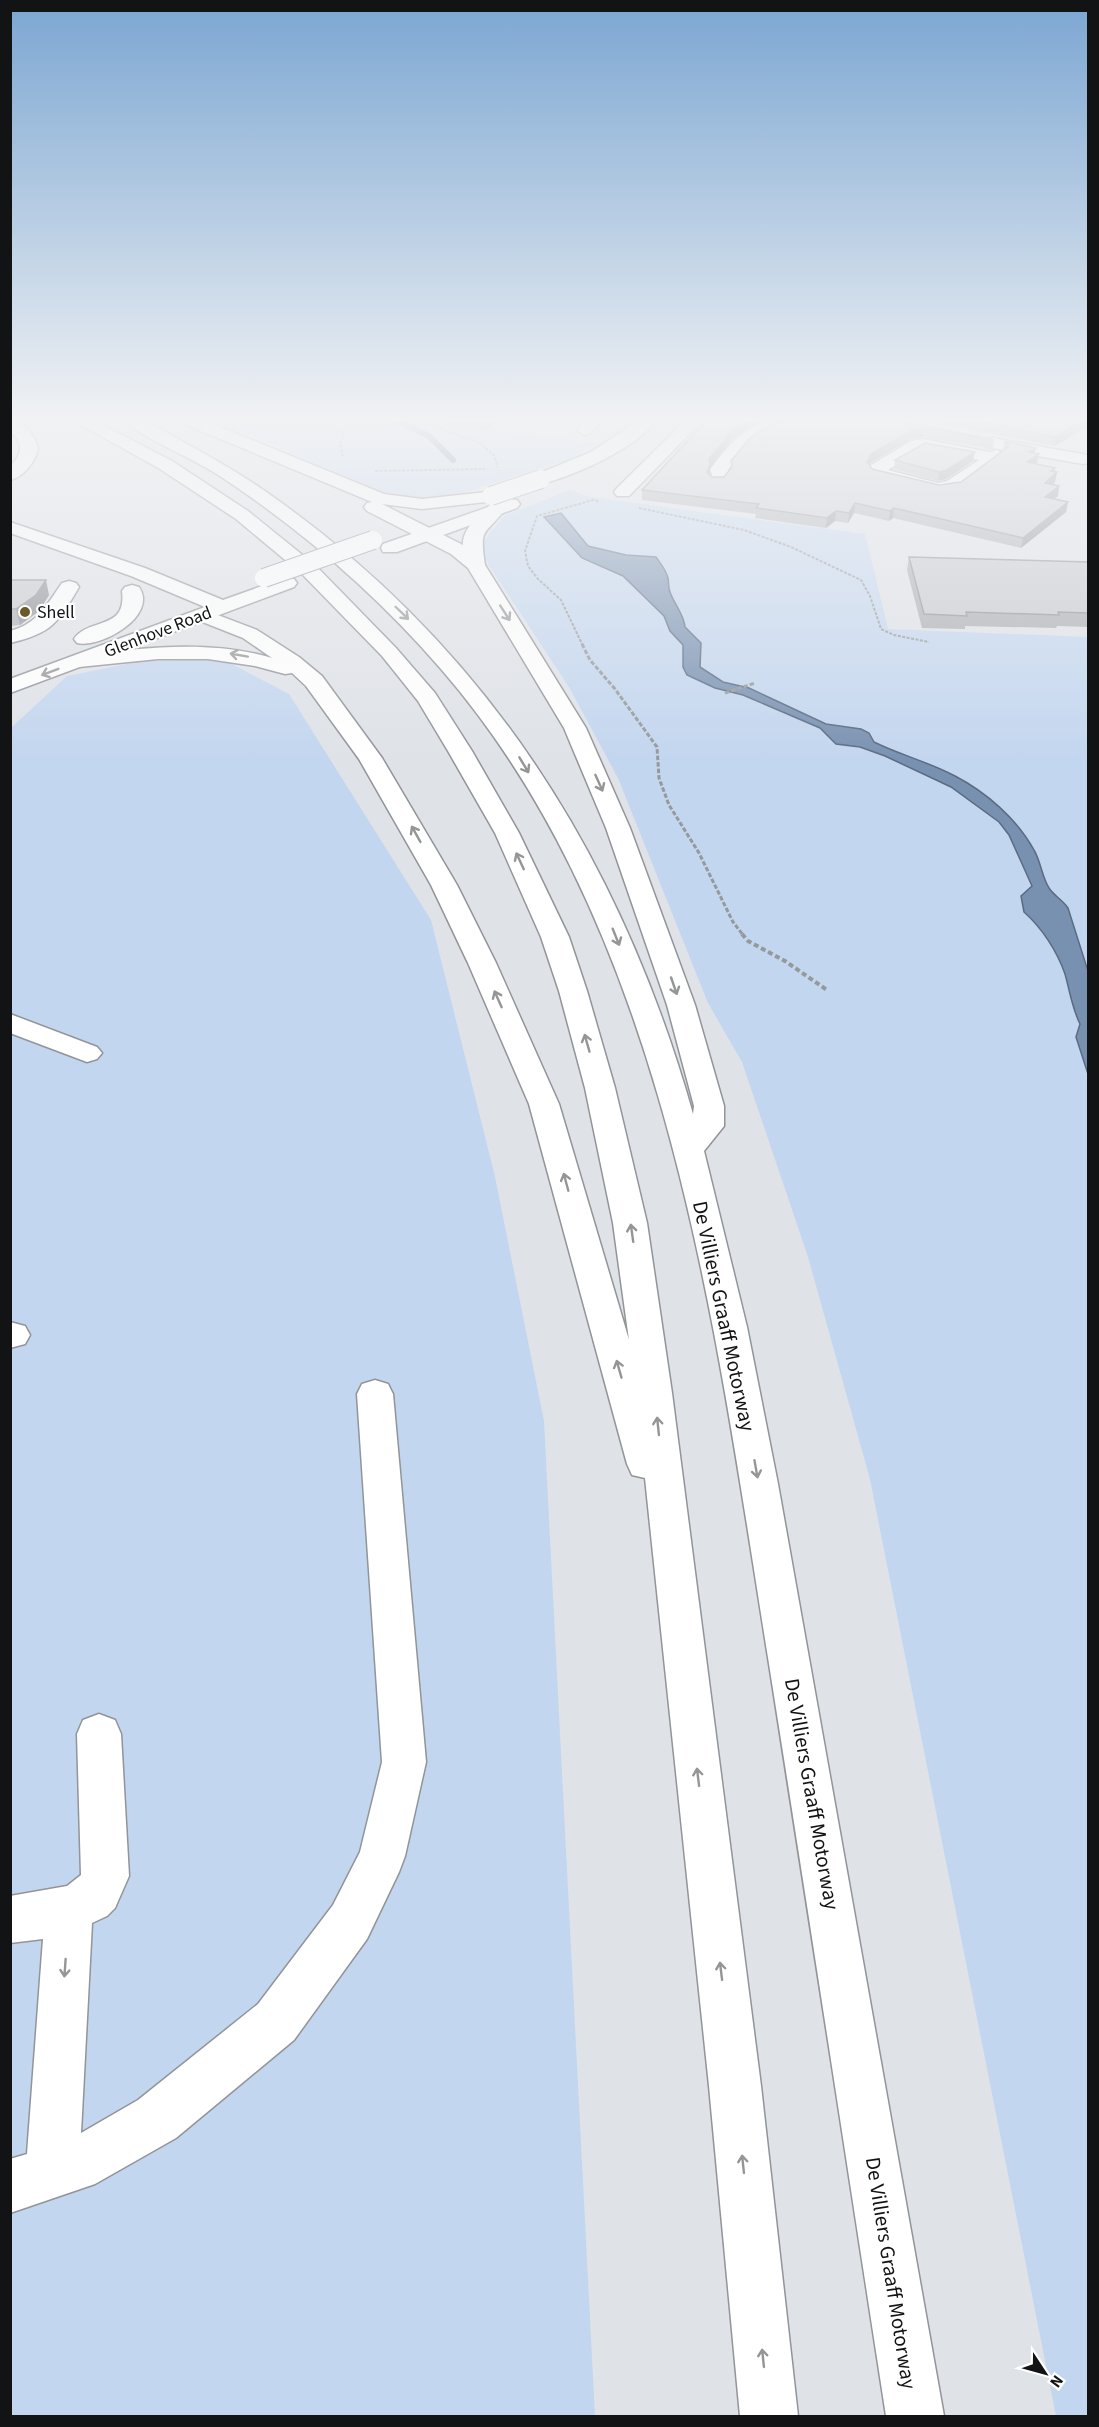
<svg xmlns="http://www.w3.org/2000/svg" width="1099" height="2427" font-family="'Source Sans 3',sans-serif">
  <rect width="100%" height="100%" fill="#dfe2e7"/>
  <g fill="#c3d6ef">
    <polygon points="213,422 434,422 596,443 573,458 462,493 399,500 374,493 277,446"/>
    <polygon points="570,490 590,497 865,534 888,629 1088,637 1088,2416 1056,2416 870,1479 808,1257 742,1062 708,1003 618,778 569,687 488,564 482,543 504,516"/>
    <polygon points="224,660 289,694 431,920 495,1177 544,1421 595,2416 11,2416 11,728 67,676 142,661"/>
  </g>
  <path fill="#7991b1" stroke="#5a6b82" stroke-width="1.5" d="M561,513L588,546L626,555L656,557C661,564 666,570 668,578C669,583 668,588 670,592C674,604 684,614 685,627L701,643L700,667L723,682L749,688L826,724L861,729L869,733L874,742C900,755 929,762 955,776C986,792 1017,819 1034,850C1041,862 1042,877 1049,888C1054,896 1063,900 1068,908L1088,971V1074L1076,1037L1080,1024C1072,1008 1070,992 1065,974C1057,951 1042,928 1024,912L1021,896L1032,886L1009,835L999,822L951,787L885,756L860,747L836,744L820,728L743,695L715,688L687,675L683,667V645L670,631L664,616L623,576L582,558L544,517Z"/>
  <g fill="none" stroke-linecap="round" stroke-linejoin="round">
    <polyline stroke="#5a6b82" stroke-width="6" points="399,422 429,436 453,460"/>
    <g stroke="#919498" stroke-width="3">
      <g id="minor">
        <polygon points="584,422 601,422 591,433 585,435 577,430"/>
        <polygon points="684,422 701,422 629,496 617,496 614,492 617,488"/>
        <path d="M765,422H795L793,425C760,433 747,443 728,470L730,475L723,484H711L708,480L712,475L710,470C725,449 740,430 765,422Z"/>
        <polygon points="992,438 1088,455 1088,463 1083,464 986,447 984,443 986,439"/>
        <path d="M923,439L990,452L997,450L1005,455L958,490L952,491L938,493L871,476L868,472L871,465L911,441ZM923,449L979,460L947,481L938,483L888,470Z"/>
        <path d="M69,581L76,583L79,587C58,623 52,633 10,643V631C38,624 47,604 62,583Z"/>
        <polygon points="10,1014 97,1047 102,1053 97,1059 87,1062 10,1033"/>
        <polygon points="10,1322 25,1326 30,1335 25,1344 10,1348"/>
        <polygon points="375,1380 388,1384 393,1394 426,1762 405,1856 399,1872 367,1939 294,2040 176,2138 95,2184 10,2213 10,2159 27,2154 43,1939 10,1943 10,1896 67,1886 81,1875 77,1734 83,1720 99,1714 115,1720 121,1734 129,1876 115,1908 107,1916 92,1923 81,2133 138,2100 258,2004 333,1905 360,1852 382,1762 357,1394 362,1384"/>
      </g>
    </g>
    <g stroke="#919498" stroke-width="3">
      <g id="major">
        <path d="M637,422H655C634,449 574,476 541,484L535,483L532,479L535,475L591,452Z"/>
        <polygon points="511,499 517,500 520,504 517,508 397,552 383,552 381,548 383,544"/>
        <polygon points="10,522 145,568 223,600 287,577 294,579 297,583 294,587 10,693 10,679 205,607 131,576 10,533"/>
        <path d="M132,585L139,587C159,616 100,649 77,643L74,639C89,617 127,631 122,591L125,587Z"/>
      </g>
    </g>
    <g stroke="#919498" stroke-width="3">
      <g id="highway">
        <path d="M10,422C25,422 35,435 38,449C35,462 24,477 10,480V466C23,454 24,443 10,431Z"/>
        <path d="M76,422H97L172,461L248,511L316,566L396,648L435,693L472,751L519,833L569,937L587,991L615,1088L647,1223L672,1393L761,2086L798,2416H740L709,2086L645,1478L632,1475L627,1464L529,1104L468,963L431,885L359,759L306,686L292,673L285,674L255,666L208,659H158L79,667L72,665L68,661L72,657L79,655C144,648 209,639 272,658L243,638L195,619L192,615L195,611L202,609L257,630L299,657L322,676L382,758L457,885L496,963L559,1104L629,1340L613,1223L585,1088L559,991L541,937L495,833L448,751L418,701L382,656L302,574L236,519L160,469Z"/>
        <path d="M126,422C132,422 139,421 145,422C154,424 165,432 174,437C204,453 234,470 262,489C485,643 620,856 693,1114L694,1106L667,1005L606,828L564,728L468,568L451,554L367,511L364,507L367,503L372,502L187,425L185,422H208L384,494L422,499L486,492L492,493L495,497L492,501L486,502L422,509L382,504L463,545C462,529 479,515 490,505H502L505,509C485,537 479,525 485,565L586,728L630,828L695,1005L724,1106V1126L704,1151L747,1327L778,1484L944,2416H886C847,2165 809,1915 769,1664C715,1331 670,933 441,669C377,595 304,532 223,478C192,457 155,445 126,422Z"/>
      </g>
    </g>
    <g stroke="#96999c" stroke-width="2" stroke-dasharray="3 1.5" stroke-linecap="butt">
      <polyline points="327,422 343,433 340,445 343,457"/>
      <polyline points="424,422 479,443 494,455 498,468"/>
      <polyline points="392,425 395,422"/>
      <polyline points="375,471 485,469"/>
      <polyline points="639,508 744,530 791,547 861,580 870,596 881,629 894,635 929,642"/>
      <polyline points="583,646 561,600 538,579 528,566 525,551 537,516 593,500 599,501"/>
    </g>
    <g stroke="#96999c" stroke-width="3" stroke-dasharray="4.5 2" stroke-linecap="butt">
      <polyline points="582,644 590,660 615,689 657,747 659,778 669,805 699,853 733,922 743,935"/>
      <polyline points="725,693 755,683"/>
    </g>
    <polyline stroke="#96999c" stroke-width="4" stroke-dasharray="5 3" stroke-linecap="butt" points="742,934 748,941 785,961 827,990"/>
    <use href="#minor" fill="#fff" fill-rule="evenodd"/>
    <use href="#major" fill="#fff" fill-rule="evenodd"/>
    <use href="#highway" fill="#fff" fill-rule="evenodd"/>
    <g stroke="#919498" stroke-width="20" stroke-linecap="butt">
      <g id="major-bridge">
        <polyline points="491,496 541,479"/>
        <polyline points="264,578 373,540"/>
      </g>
    </g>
    <use href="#major-bridge" stroke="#fff" stroke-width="18"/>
  </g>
  <g fill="#a9acb0">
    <polygon points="444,422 496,422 487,429 444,424"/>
    <polygon points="904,422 994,440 993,449 923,437 911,439 870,463 869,465 872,469 939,485 961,482 1003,451 1004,441 1035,453 1037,463 1036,464 1057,472 1055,482 1053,484 1059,486 1058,496 1053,499 1068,502 1066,512 1021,548 893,518 889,521 854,513 848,523 835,521 826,528 755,518 756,514 642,500 642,490 755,423 732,439 710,467 709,474 712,477 724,477 731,469 731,461"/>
    <polygon points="931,422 1089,422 1089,426 1054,446"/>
    <polygon points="895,460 973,461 946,479 938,481 894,469"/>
    <polygon points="909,557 1089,562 1089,627 1057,626 1056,628 965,626 965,629 922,628 907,570"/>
    <polygon points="10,580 49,595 39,611 20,625 10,626"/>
  </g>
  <g fill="#8a8c90">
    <polygon points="487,422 496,422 487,429"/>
    <polygon points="744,422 758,422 732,439 710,467 709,475 707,472 709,459 733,430"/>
    <polygon points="1081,422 1089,422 1089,426 1054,446 1055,437"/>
    <polygon points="925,428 923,437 911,439 870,463 866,471 867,462 871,454 912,430"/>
    <polygon points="1036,448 1034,457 1039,454 1037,463 1025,472 1029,452"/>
    <polygon points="975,452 973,461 946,479 938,481 939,472"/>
    <polygon points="1055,468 1053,476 1057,472 1055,482 1044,493 1045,483 1051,471"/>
    <polygon points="1059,486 1058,496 1043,507 1045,497"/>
    <polygon points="1068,502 1066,512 1021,548 1023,538"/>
    <polygon points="855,503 854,513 848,523 849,513"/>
    <polygon points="894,508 893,518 889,521 890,511"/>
    <polygon points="836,511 835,521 826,528 827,518"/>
    <polygon points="46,580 49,595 39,611 20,625 16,609"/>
  </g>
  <g fill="#c5c8cd" stroke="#8a8c90" stroke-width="1.5">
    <polygon points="705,422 744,422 733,430 709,459 710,465 707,472 712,477 724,477 732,467 731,461 750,438 765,428 782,422 904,422 994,440 925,428 912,430 871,454 867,462 872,469 939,485 961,482 1008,447 1008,444 1004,441 1036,448 1029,452 1039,454 1027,462 1055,468 1051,471 1057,472 1045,483 1059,486 1045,497 1068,502 1023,538 894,508 890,511 855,503 849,513 836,511 827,518 756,508 759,504 642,490"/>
    <polygon points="980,422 1081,422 1055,437"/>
    <polygon points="925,443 975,452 947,470 939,472 895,460"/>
    <polygon points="909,557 1089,562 1089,613 1058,612 1059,615 966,612 967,616 924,614"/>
    <polygon points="10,580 46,580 36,595 16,609 10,609"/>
  </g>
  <defs><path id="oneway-shaft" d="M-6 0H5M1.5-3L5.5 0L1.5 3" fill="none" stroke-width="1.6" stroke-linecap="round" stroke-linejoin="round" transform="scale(1.5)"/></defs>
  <g stroke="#949595">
    <use href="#oneway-shaft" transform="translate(402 613) rotate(44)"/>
    <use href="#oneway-shaft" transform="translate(505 613) rotate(57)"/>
    <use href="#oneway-shaft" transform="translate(239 655) rotate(-170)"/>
    <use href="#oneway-shaft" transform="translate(50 672) rotate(159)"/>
    <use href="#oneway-shaft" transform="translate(524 765) rotate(59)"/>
    <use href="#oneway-shaft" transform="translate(599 783) rotate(66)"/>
    <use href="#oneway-shaft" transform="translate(416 834) rotate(-119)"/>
    <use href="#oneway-shaft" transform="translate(520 861) rotate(-115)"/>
    <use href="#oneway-shaft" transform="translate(616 937) rotate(68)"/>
    <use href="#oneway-shaft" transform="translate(674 986) rotate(71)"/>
    <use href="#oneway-shaft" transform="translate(498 999) rotate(-114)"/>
    <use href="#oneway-shaft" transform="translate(587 1043) rotate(-106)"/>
    <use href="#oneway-shaft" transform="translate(566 1182) rotate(-105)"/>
    <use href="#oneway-shaft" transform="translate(632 1233) rotate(-98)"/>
    <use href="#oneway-shaft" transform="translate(619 1369) rotate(-106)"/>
    <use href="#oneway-shaft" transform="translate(658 1426) rotate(-96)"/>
    <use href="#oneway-shaft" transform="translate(756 1469) rotate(80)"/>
    <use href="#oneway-shaft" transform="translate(698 1777) rotate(-97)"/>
    <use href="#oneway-shaft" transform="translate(65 1968) rotate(94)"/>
    <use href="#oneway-shaft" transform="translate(721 1971) rotate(-97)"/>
    <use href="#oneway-shaft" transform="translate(743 2164) rotate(-96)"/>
    <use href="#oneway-shaft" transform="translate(763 2358) rotate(-96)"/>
  </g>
  <linearGradient id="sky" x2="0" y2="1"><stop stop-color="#7ba6d2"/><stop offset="0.55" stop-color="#f1f2f4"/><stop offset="1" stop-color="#f1f2f4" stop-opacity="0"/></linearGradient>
  <rect width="1099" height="762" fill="url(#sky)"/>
  <circle fill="#6b5927" stroke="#fff" stroke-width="2" cx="25" cy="612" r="6"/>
  <g text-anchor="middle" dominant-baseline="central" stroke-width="4.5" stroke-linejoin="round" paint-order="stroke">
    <g font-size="18" fill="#121314" stroke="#fff" text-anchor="start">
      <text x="37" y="612">Shell</text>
    </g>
    <g font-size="18" fill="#121314" stroke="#fff">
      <text transform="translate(158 632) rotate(-21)">Glenhove Road</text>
    </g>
    <g font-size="21" fill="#121314" stroke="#fff">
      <text transform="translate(724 1316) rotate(78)">De Villiers Graaff Motorway</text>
      <text transform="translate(812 1794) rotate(80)">De Villiers Graaff Motorway</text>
      <text transform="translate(891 2273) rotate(81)">De Villiers Graaff Motorway</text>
    </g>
  </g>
  <rect width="1099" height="2427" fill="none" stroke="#121314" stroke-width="24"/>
  <g transform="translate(1045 2373) rotate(126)" stroke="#ffffff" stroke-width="4.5" paint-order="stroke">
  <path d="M0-4.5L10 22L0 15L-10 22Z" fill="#121314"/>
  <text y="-9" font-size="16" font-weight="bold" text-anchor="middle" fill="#121314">N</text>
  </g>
</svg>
